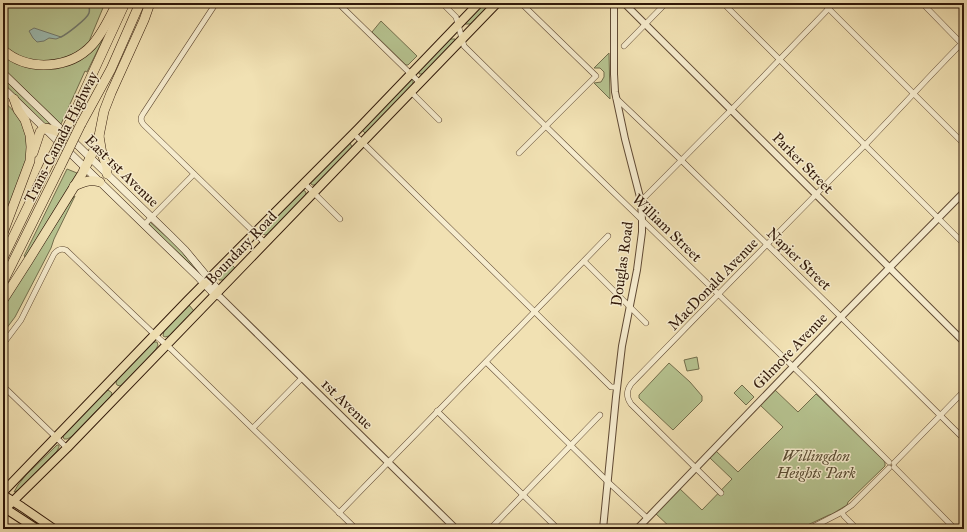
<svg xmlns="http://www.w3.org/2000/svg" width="967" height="532" font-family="'IM FELL Great Primer',serif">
  <rect width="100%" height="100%" fill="#f1e1b3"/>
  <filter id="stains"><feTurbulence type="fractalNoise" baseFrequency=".005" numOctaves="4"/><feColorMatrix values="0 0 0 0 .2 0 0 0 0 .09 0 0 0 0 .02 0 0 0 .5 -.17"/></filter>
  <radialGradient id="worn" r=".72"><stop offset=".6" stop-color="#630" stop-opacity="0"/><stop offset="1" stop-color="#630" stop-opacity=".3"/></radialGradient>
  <g fill="#b6c390" stroke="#736e4c">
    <polygon points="3,3 105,3 90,39 91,51 102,38 103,39 87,72 85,71 61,124 3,68"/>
    <polygon points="482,3 493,3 474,22 470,24 465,24 464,22"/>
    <polygon points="381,21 417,56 408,65 406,65 372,32"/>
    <polygon points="450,39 455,39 456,41 423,74 419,74 419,70 445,42"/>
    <polygon points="609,53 610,99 594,83 601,82 604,77 604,72 600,68 594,68"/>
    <polygon points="3,78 51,124 45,124 3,83"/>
    <polygon points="411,79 413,80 413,84 368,132 365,133 362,130"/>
    <path d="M3,101C9,106 15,112 20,119C38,148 20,177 10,205L9,204H8L3,199Z"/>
    <polygon points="350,143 352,147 351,149 316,185 312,185 310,182"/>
    <polygon points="67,169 77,173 25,257 24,256"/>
    <polygon points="302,190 305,191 306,193 305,196 269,233 266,235 262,234 262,231"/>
    <polygon points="75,196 54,239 51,248 15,317 3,333 3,307 72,199"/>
    <polygon points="150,222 177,246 202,275 151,227 149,224"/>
    <polygon points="230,263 235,268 223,280 219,280 218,276 228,265"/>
    <polygon points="189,305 194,311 169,336 165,337 163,336 164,331 166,328"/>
    <polygon points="154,342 157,342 158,345 156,349 153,353 122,385 120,386 117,385 116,383 117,379 151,344"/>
    <polygon points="697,357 699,369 687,371 684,360"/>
    <polygon points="669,363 690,382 702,396 702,401 673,430 639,398 639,395"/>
    <polygon points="742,385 754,397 746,405 734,393"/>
    <polygon points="774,389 798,412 816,394 884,461 885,463 885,466 848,502 847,505 832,514 829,515 799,529 672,529 655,513 679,488 702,510 732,479 710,458 716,451 738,472 783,427 759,404"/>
    <polygon points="108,390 111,392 112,393 111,396 71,437 67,439 64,439 63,436 65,432 104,392"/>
    <polygon points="57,445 59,445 59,447 57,451 19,490 14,492 18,485 26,475"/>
  </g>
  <polygon fill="#9cbcb3" stroke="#717a6f" points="34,28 61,37 56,39 49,38 44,41 37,42 33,38 29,31"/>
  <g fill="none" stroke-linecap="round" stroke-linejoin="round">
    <path stroke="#717a6f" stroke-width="1.5" d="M61,37C67,34 87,19 89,13C90,10 89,6 88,3"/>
    <g stroke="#604a34" stroke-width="6">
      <g id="minor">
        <path d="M216,3L143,114C140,118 141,122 144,125L265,243"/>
        <polyline points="339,3 339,4 420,83"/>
        <polyline points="442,3 456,17 464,46 570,150 818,391 889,462"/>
        <polyline points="723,3 964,244"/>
        <polyline points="823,3 964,144"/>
        <polyline points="922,3 963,45"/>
        <polyline points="624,46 666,3"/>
        <polyline points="411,92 439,120"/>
        <polyline points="616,98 681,160 841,317 964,439"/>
        <polyline points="353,133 611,387 617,387"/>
        <polyline points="519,153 596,76 521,3"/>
        <polyline points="304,183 340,219"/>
        <polyline points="641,201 735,106 834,3"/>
        <polyline points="144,225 194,174"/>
        <polyline points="584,261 646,323"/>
        <path d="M3,344L21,320L54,254C57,250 61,248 66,250L155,335L171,349L356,529"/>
        <polyline points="486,362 607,481 647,518"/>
        <polyline points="3,386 67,448"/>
        <polyline points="437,411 558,529"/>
        <polyline points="253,428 302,378"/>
        <polyline points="894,463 964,391"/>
        <polyline points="894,467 955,529"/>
        <path d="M721,493L631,404C626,397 626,391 631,384C710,303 788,222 868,142C900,109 931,74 964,41"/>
        <polyline points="842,512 844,516 857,529"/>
        <polyline points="339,513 608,236"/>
        <polyline points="490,529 600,415"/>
        <polyline points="809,529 842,512 852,505 889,468"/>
      </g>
    </g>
    <g stroke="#604a34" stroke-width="8">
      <g id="tertiary">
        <polyline points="624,3 964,342"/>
        <polyline points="215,295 220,297 456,529"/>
        <polyline points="603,529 616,397 622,346 637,270 642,232 642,220 641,201 625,139 615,92 614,74 614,3"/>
        <polyline points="637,529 838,320 964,192"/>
      </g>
    </g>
    <g stroke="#301809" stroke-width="8">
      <g id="secondary">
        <polyline points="3,73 171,236 185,250 219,291"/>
        <polyline points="3,88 199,278 215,295"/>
      </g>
    </g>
    <g stroke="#301809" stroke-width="10">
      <g id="primary">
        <polyline points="3,492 188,300 358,129 479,3"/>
        <polyline points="3,495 22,507 54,529"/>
        <polyline points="3,507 37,529"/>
        <polyline points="3,511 67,448 497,3"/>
      </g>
    </g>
    <g stroke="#301809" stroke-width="10">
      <g id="motorway">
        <path d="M3,50C28,72 70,69 92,45C103,33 110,17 117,3"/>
        <polyline points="73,116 125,3"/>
        <polyline points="81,124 111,69 140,3"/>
        <polyline points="99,136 102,154 107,167 107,174"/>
        <path d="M33,153L40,132L44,128C52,128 59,133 68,136"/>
        <path d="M74,186C85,182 88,179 100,182"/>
        <polyline points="3,233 30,161 31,147 30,135 25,120 18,110 14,99"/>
        <polyline points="3,258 51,159"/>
        <polyline points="3,282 60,167"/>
        <polyline points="3,300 28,261 82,174 93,152 99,136 104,111 111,93 144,20 150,3"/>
      </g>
    </g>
    <use href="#minor" stroke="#f6ecce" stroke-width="5"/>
    <use href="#tertiary" stroke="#f6ecce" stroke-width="6"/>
    <use href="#secondary" stroke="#f6ecce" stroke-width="7"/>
    <use href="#primary" stroke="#f1e1b3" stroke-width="8"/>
    <use href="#motorway" stroke="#f1e1b3" stroke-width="9"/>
    <g stroke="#301809" stroke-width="10" stroke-linecap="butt">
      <g id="motorway-bridge">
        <polyline points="51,159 73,116"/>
        <polyline points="60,167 81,124"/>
      </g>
    </g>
    <use href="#motorway-bridge" stroke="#f1e1b3" stroke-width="9"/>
  </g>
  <g text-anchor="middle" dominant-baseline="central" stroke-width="3" stroke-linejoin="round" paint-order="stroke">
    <g font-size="15" fill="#301809" stroke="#f6ecce">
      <text transform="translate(61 137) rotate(-63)">Trans-Canada Highway</text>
      <text transform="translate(803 163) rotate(45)">Parker Street</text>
      <text transform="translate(122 171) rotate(44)">East 1st Avenue</text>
      <text transform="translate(667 228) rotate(44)">William Street</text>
      <text transform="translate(241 248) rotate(-46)">Boundary Road</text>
      <text transform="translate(799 259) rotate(44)">Napier Street</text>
      <text transform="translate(622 264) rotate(-82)">Douglas Road</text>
      <text transform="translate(713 284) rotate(-46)">MacDonald Avenue</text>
      <text transform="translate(790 351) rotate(-46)">Gilmore Avenue</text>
      <text transform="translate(347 404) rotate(44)">1st Avenue</text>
    </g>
    <g font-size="15" font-style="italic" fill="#584b32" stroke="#f6ecce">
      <text x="816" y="456">Willingdon<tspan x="816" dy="17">Heights Park</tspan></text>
    </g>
  </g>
  <rect width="967" height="532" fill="none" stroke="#f1e1b3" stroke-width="16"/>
  <rect x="4" y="4" width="959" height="524" fill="none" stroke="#301809" stroke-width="2"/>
  <rect x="8" y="8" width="951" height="516" fill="none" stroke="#301809"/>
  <rect width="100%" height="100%" filter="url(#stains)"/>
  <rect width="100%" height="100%" fill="url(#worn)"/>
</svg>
